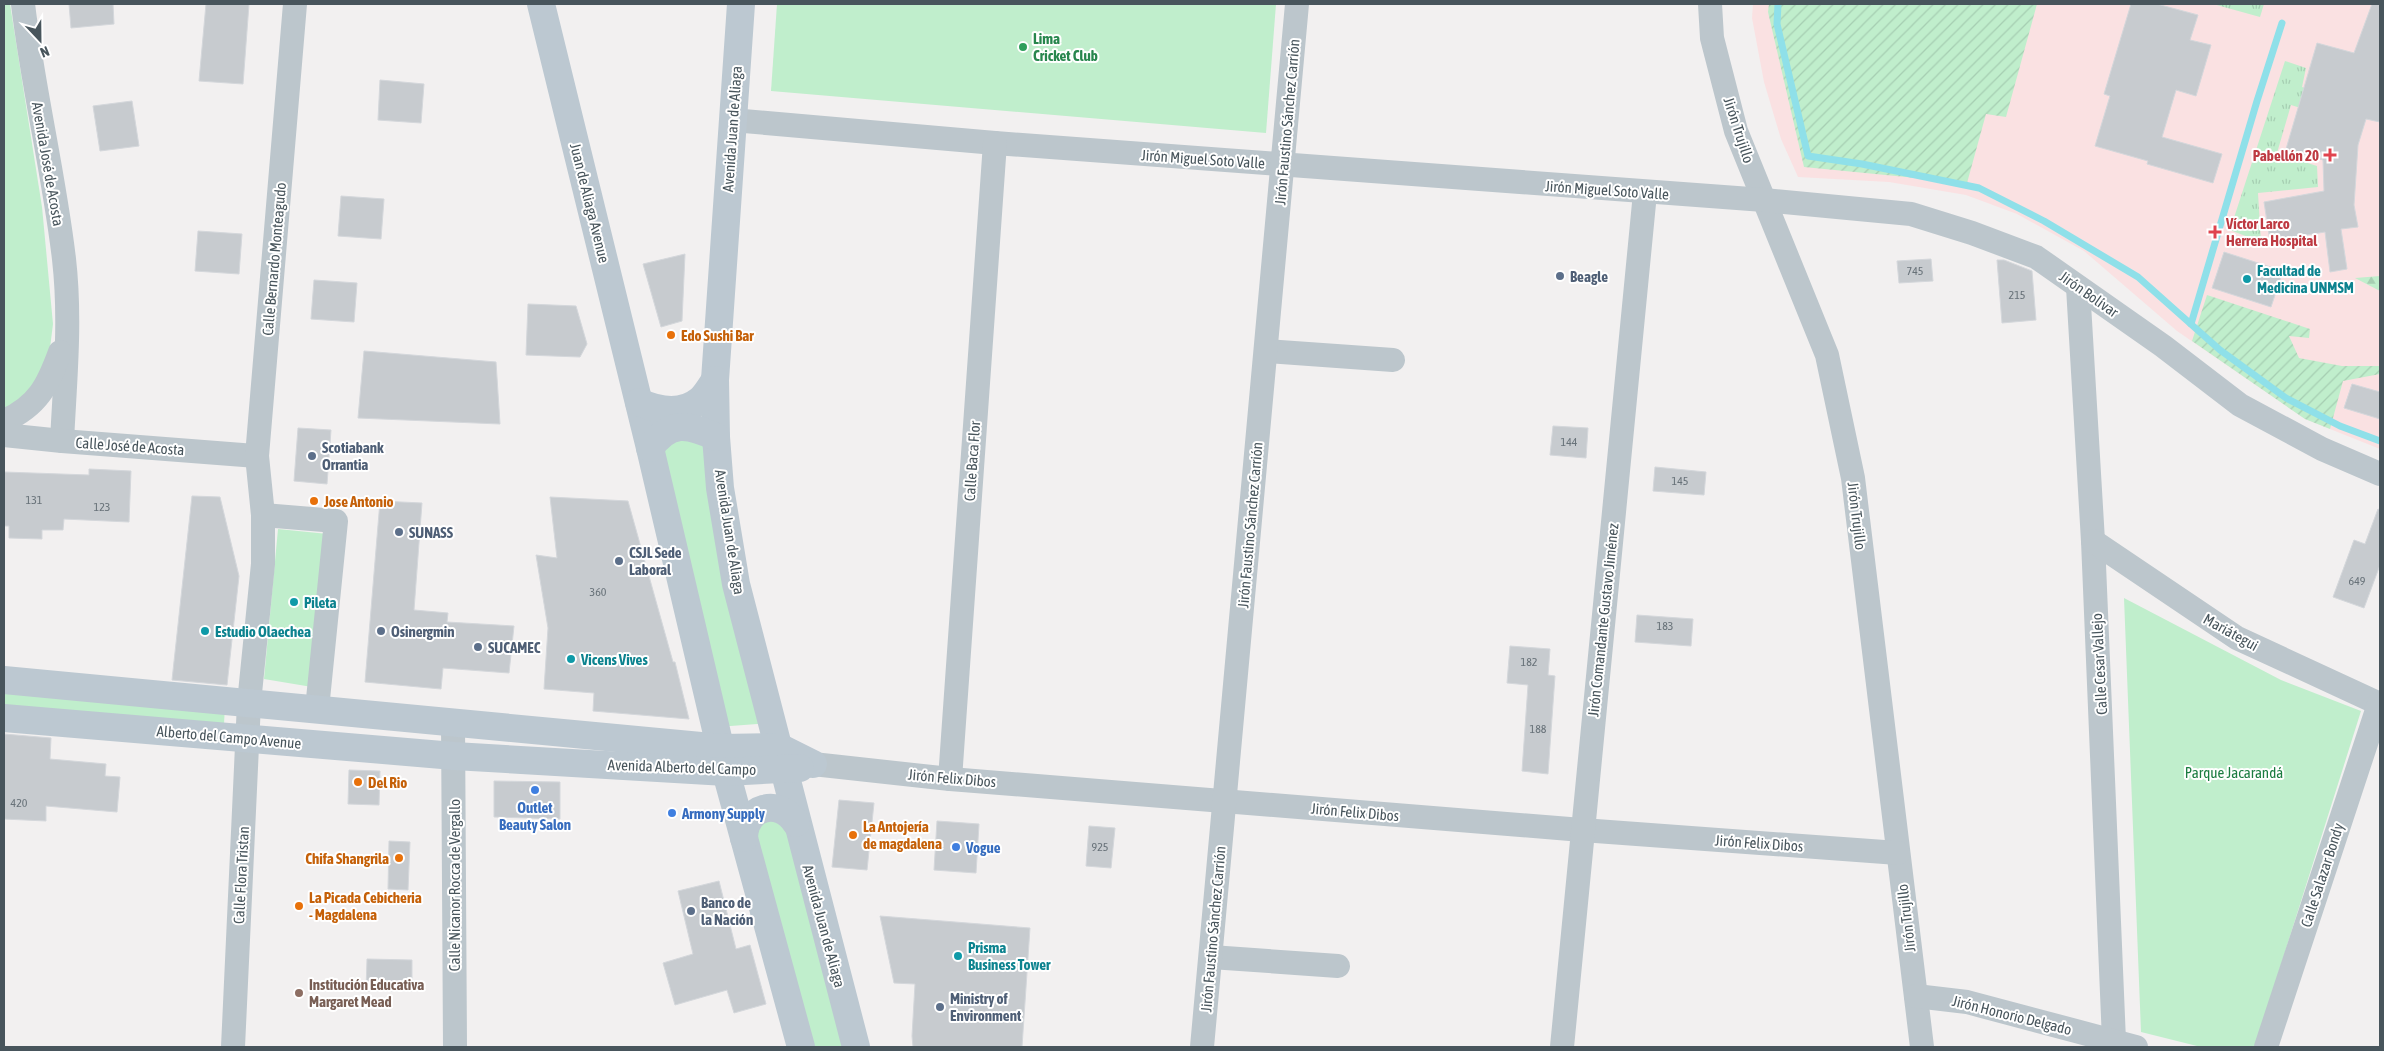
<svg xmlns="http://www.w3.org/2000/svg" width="2384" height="1051" font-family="'Asap Condensed',sans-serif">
  <defs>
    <pattern id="grass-tufts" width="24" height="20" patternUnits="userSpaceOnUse" patternTransform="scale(1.25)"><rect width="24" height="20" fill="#c0eecc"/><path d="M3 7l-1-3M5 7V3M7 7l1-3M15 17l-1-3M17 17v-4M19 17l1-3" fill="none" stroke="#a6ceb2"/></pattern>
    <pattern id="forest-firs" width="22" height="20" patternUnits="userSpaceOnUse" patternTransform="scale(1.25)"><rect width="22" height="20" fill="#c0eecc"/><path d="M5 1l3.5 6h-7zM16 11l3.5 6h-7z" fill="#a6ceb2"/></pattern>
    <pattern id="garden-furrows" width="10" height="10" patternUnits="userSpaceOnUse" patternTransform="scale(1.25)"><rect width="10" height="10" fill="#c0eecc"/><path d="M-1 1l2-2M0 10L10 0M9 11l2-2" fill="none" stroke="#a6ceb2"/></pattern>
  </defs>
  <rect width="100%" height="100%" fill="#f2f0f0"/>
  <polygon fill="#fae1e2" points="1753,4 2380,4 2380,449 2305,419 2177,331 2084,251 2017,214 1966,195 1889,182 1798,177 1781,139 1764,82 1752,18"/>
  <g fill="url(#grass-tufts)">
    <polygon points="2213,4 2264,4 2260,17"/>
    <polygon points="2285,61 2306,68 2302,87 2336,99 2332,118 2291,105 2277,153 2317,166 2318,187 2258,193 2261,242 2230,230"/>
  </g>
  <polygon fill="url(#forest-firs)" points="2380,276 2380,291 2355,278"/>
  <g fill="#c0eecc">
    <polygon points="4,4 10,4 42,207 53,324 48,364 28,394 4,409"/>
    <polygon points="777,4 1276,4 1266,133 771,91"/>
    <polygon points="658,437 716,437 772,723 717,727"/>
    <polygon points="278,529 328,534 312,687 264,679"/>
    <polygon points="2124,598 2281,680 2361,711 2255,1047 2201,1047 2141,1032"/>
    <polygon points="4,684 225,705 224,724 4,707"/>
    <polygon points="787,797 850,1047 808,1047 741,805"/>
  </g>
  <g fill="url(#garden-furrows)">
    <polygon points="1769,4 2037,4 2006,117 1986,114 1967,183 1804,167 1768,12"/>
    <polygon points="2207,295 2310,329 2309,338 2289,336 2299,358 2342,366 2380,366 2380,374 2343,381 2330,429 2305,419 2192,341"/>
  </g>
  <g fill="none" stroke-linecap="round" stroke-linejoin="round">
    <g stroke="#8fe0e9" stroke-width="7">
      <polyline points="1778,4 1777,24 1808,156 1862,164 1979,188 2044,221 2138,277 2220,350 2286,398 2340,426 2380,441"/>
      <polyline points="2191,324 2257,101 2282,23"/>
    </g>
  </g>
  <g fill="#c7cbcf" stroke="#d4d7db">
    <polygon points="69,4 113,4 114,24 71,28"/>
    <polygon points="206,4 249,4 243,84 199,81"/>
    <polygon points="2131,4 2157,4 2198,15 2190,40 2211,45 2196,96 2176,90 2162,137 2222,154 2213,183 2147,164 2148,161 2095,146 2110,96 2104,94"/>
    <polygon points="2372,4 2380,4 2380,122 2366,119 2358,145 2354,205 2358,227 2341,229 2347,269 2330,272 2325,232 2270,241 2264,202 2324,191 2323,160 2286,149 2317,43 2354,53"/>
    <polygon points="380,80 424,84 421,123 378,120"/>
    <polygon points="132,101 139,146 100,151 93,106"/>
    <polygon points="341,196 384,199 381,239 338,236"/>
    <polygon points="198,231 242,234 239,274 195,271"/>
    <polygon points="2224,252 2283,271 2271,307 2212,288"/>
    <polygon points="685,254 682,321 661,327 643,264"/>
    <polygon points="1931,259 1933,281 1899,283 1897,261"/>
    <polygon points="1997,260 2004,260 2032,271 2036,320 2002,323"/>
    <polygon points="314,280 357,283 354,322 311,319"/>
    <polygon points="528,304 576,306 587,344 580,357 526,355"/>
    <polygon points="364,351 496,362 500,424 358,418"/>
    <polygon points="2352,384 2380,392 2380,419 2344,408"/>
    <polygon points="1553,426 1588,428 1586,458 1550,455"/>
    <polygon points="298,428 331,430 327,484 294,481"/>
    <polygon points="1655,467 1706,472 1704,495 1653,491"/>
    <polygon points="89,469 131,471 129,522 64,519 63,530 42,530 42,539 9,538 9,526 4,526 4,472 89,475"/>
    <polygon points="192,496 220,497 239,576 227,685 172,680"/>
    <polygon points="550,497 628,501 673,662 675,662 689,719 593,711 594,693 544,689 548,628 536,555 557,558"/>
    <polygon points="380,501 422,503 414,610 448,613 447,622 514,626 509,673 443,668 441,689 365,682"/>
    <polygon points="2378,509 2380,510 2380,565 2364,608 2333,597 2354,540 2365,544"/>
    <polygon points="1637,615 1693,619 1691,646 1635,642"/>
    <polygon points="1510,646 1550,649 1548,675 1555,676 1548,774 1522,771 1528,685 1507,683"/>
    <polygon points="4,734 51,738 50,759 106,764 105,776 120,777 117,812 46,806 46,821 4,819"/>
    <polygon points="349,770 380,771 379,805 348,804"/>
    <polygon points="494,781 560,782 560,819 494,817"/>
    <polygon points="839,800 874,803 867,870 832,867"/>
    <polygon points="937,821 979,824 976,873 934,870"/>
    <polygon points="1089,826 1115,828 1111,868 1086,866"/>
    <polygon points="389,841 410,842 408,890 388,889"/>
    <polygon points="719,881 736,949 750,945 766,1004 734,1013 727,990 675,1005 663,963 693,954 678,891"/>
    <polygon points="880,916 1030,928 1022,1047 913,1047 912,1036 915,984 894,983"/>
    <polygon points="367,959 412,960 412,991 366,991"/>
  </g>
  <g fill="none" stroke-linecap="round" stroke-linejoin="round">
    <g stroke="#bcc6cc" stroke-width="24">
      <path d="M23,4C33,89 54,173 64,259C71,320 65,380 62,441"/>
      <polyline points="1710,4 1712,38 1736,131 1827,355 1853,478 1922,1047"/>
      <polyline points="732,120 995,143 1764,200 1911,214 1972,233 2036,257 2163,346 2240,405 2322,449 2380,474"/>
      <polyline points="2078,287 2093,541 2114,1041"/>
      <polyline points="1266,351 1393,360"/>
      <path d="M4,421C38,406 48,385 60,352"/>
      <polyline points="4,435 62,441 257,456"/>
      <polyline points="263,515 336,521 317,709"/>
      <polyline points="2093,541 2237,638 2380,704"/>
      <polyline points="453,722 455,1047"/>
      <polyline points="813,764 950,779 1582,830 1898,853"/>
      <polyline points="950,779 995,143"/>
      <polyline points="1211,957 1338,966"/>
      <polyline points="1916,996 1967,1002 2136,1047"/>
      <polyline points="233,1047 249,703 263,564 263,515 257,456 295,4"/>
      <polyline points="1202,1047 1297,4"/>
      <polyline points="1562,1047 1645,193"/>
      <polyline points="2266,1047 2379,704"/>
    </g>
    <g stroke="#bcc8d1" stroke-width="28">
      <polyline points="541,4 650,448 726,772 801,1047"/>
      <polyline points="741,4 715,380 716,437 720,488 736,584 856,1047"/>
      <path d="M639,402C659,411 682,415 700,400C706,395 711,386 715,380"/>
      <path d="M650,448C670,420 688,424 716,437"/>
      <polyline points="4,680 722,748 779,747 813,764"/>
      <polyline points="4,718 454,756 726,772 800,768"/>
      <path d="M744,838C745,806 779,797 796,823"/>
    </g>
  </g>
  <circle fill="#2e9e5b" stroke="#fff" stroke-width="2" cx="1023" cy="47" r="5"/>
  <g fill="#e0444e" stroke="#fff" stroke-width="2">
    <path d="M2327.5 147.5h5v5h5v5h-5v5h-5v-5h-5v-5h5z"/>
    <path d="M2212.5 224.5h5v5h5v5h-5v5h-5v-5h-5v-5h5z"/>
  </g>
  <g fill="#5c6f8a" stroke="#fff" stroke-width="2">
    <circle cx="1560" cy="276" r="5"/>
    <circle cx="312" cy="456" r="5"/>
    <circle cx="399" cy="532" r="5"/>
    <circle cx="619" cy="561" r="5"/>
    <circle cx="381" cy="631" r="5"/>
    <circle cx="478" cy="647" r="5"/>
    <circle cx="691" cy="911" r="5"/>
    <circle cx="940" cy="1007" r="5"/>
  </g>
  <g fill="#0f9aa8" stroke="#fff" stroke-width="2">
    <circle cx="2247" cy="279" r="5"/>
    <circle cx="294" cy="602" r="5"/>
    <circle cx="205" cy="631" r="5"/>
    <circle cx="571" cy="659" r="5"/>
    <circle cx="958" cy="956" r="5"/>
  </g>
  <g fill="#e8710a" stroke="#fff" stroke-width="2">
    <circle cx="671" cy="335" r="5"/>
    <circle cx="314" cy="501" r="5"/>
    <circle cx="358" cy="782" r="5"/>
    <circle cx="853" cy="835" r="5"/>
    <circle cx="399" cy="858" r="5"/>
    <circle cx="299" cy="906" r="5"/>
  </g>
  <g fill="#3f7fe0" stroke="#fff" stroke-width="2">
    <circle cx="535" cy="790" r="5"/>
    <circle cx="672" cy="813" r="5"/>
    <circle cx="956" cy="847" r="5"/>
  </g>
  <circle fill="#8d6e63" stroke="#fff" stroke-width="2" cx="299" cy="993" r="5"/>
  <g text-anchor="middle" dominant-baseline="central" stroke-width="4" stroke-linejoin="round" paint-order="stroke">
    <g font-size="12" fill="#687279">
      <text x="1915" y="271">745</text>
      <text x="2017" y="295">215</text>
      <text x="1569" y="442">144</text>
      <text x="1680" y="481">145</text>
      <text x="34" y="500">131</text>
      <text x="102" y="507">123</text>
      <text x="2357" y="581">649</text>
      <text x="598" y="592">360</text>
      <text x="1665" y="626">183</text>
      <text x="1529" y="662">182</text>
      <text x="1538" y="729">188</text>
      <text x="19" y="803">420</text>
      <text x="1100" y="847">925</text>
    </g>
    <g font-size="15" font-weight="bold" fill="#27864d" stroke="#fff" text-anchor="start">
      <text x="1033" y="38">Lima<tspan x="1033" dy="17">Cricket Club</tspan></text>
    </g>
    <g font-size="15" fill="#48555c" stroke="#fff">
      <text transform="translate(1287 122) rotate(-85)">Jirón Faustino Sánchez Carrión</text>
      <text transform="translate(732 129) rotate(-86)">Avenida Juan de Aliaga</text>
      <text transform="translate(1739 130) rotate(72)">Jirón Trujillo</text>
      <text transform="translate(1203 159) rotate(4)">Jirón Miguel Soto Valle</text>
      <text transform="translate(48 164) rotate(80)">Avenida José de Acosta</text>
      <text transform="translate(1607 190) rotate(4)">Jirón Miguel Soto Valle</text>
      <text transform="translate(590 203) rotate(76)">Juan de Aliaga Avenue</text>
      <text transform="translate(274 259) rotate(-85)">Calle Bernardo Monteagudo</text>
      <text transform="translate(2089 294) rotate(35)">Jirón Bolívar</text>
      <text transform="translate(130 446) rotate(4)">Calle José de Acosta</text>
      <text transform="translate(972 461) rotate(-86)">Calle Baca Flor</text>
      <text transform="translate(1857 516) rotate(83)">Jirón Trujillo</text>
      <text transform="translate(1250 525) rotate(-85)">Jirón Faustino Sánchez Carrión</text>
      <text transform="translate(730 532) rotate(81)">Avenida Juan de Aliaga</text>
      <text transform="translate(1603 620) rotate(-84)">Jirón Comandante Gustavo Jiménez</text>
      <text transform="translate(2231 632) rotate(29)">Mariátegui</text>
      <text transform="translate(2099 664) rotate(-93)">Calle Cesar Vallejo</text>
      <text transform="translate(229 737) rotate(5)">Alberto del Campo Avenue</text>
      <text transform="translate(682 767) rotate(2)">Avenida Alberto del Campo</text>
      <text transform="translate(952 778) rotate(5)">Jirón Felix Dibos</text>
      <text transform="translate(1355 812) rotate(5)">Jirón Felix Dibos</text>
      <text transform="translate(1759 843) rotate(4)">Jirón Felix Dibos</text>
      <text transform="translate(241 875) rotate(-87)">Calle Flora Tristan</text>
      <text transform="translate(2322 875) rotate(-72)">Calle Salazar Bondy</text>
      <text transform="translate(454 885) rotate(-90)">Calle Nicanor Rocca de Vergallo</text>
      <text transform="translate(1906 918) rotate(-97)">Jirón Trujillo</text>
      <text transform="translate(824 926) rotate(75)">Avenida Juan de Aliaga</text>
      <text transform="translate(1213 929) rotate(-85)">Jirón Faustino Sánchez Carrión</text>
      <text transform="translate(2012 1015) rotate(14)">Jirón Honorio Delgado</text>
    </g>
    <g font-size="15" font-weight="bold" fill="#be3a42" stroke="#fff" text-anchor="end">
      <text x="2319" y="155">Pabellón 20</text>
      <text x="2226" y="223" text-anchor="start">Víctor Larco<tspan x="2226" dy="17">Herrera Hospital</tspan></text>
    </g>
    <g font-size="15" font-weight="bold" fill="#0d838f" stroke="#fff" text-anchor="start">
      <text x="2257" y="270">Facultad de<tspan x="2257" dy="17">Medicina UNMSM</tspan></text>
      <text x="304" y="602">Pileta</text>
      <text x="215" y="631">Estudio Olaechea</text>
      <text x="581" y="659">Vicens Vives</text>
      <text x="968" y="947">Prisma<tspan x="968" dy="17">Business Tower</tspan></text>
    </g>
    <g font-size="15" font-weight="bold" fill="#4e5e75" stroke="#fff" text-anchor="start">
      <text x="1570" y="276">Beagle</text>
      <text x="322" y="447">Scotiabank<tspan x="322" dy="17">Orrantia</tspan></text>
      <text x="409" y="532">SUNASS</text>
      <text x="629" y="552">CSJL Sede<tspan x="629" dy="17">Laboral</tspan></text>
      <text x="391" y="631">Osinergmin</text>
      <text x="488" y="647">SUCAMEC</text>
      <text x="701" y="902">Banco de<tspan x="701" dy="17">la Nación</tspan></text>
      <text x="950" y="998">Ministry of<tspan x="950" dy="17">Environment</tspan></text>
    </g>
    <g font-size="15" font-weight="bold" fill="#c56008" stroke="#fff" text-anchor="start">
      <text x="681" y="335">Edo Sushi Bar</text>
      <text x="324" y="501">Jose Antonio</text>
      <text x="368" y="782">Del Rio</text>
      <text x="863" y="826">La Antojería<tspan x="863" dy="17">de magdalena</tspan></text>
      <text x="389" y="858" text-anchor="end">Chifa Shangrila</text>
      <text x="309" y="897">La Picada Cebicheria<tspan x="309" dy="17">- Magdalena</tspan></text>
    </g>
    <g font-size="15" fill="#1b7c40" stroke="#fff">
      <text x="2234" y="772">Parque Jacarandá</text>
    </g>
    <g font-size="15" font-weight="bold" fill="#366cbe" stroke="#fff" text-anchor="start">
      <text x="535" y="807" text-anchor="middle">Outlet<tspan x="535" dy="17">Beauty Salon</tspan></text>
      <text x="682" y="813">Armony Supply</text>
      <text x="966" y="847">Vogue</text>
    </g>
    <g font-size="15" font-weight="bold" fill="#785e54" stroke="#fff" text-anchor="start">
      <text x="309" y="984">Institución Educativa<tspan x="309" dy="17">Margaret Mead</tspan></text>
    </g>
  </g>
  <rect width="2384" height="1051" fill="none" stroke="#48555c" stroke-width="10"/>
  <g transform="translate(40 40) rotate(158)" stroke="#ffffff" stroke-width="4" paint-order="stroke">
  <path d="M0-4L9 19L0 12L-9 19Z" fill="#48555c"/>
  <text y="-8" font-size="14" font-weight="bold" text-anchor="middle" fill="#48555c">N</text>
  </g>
</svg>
